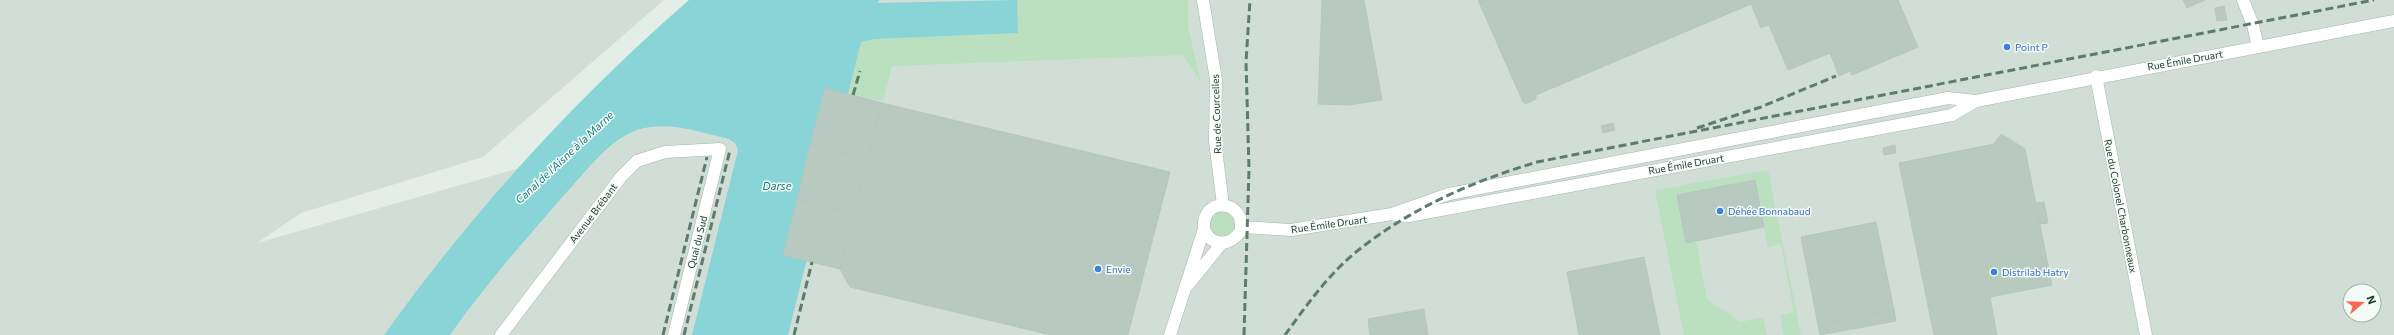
<svg xmlns="http://www.w3.org/2000/svg" width="2394" height="335" font-family="Commissioner,sans-serif">
  <rect width="100%" height="100%" fill="#e3eee7"/>
  <path fill="#d1ded6" fill-rule="evenodd" d="M0,0H664L483,157L301,213L257,243L565,155L742,0H2394V335H0ZM2350,291H2374V315H2350Z"/>
  <g fill="#bae0bf">
    <polygon points="1017,0 1188,0 1188,27 1201,83 1183,55 892,66 883,101 848,95 861,42 874,39 1017,33"/>
    <polygon points="1768,170 1801,335 1784,335 1780,315 1794,312 1781,244 1768,247 1754,180 1677,196 1686,242 1696,241 1707,299 1740,322 1763,317 1767,335 1684,335 1655,190"/>
    <polygon points="1218,210 1232,213 1238,226 1229,238 1211,235 1207,221"/>
  </g>
  <path fill="#88d4d6" d="M689,0H879L878,3L1017,0L1018,33L874,39L861,42L788,335H692L738,150L735,143L729,139C700,132 666,120 637,130C607,141 586,172 565,194C525,240 485,285 450,335H384C473,211 574,100 689,0Z"/>
  <g fill="#b8c9c0" stroke="#b5c8bd">
    <polygon points="1322,0 1364,0 1382,100 1348,105 1318,104"/>
    <polygon points="1478,0 1898,0 1918,47 1852,75 1850,71 1839,76 1830,53 1788,70 1769,25 1761,28 1751,4 1536,95 1536,99 1526,104 1523,102"/>
    <polygon points="2183,0 2205,0 2187,8"/>
    <polygon points="2224,6 2227,20 2217,21 2215,8"/>
    <polygon points="825,88 882,103 868,160 810,145"/>
    <polygon points="882,103 1170,172 1155,230 868,160"/>
    <polygon points="1613,123 1615,130 1603,133 1601,126"/>
    <polygon points="2001,134 2025,149 2052,285 1990,297 1997,335 1934,335 1899,163 1994,144"/>
    <polygon points="810,145 868,160 854,214 797,200"/>
    <polygon points="1895,145 1896,153 1884,155 1883,148"/>
    <polygon points="868,160 1155,230 1128,335 1051,335 850,287 840,269"/>
    <polygon points="1755,180 1764,227 1686,243 1677,195"/>
    <polygon points="797,200 854,214 840,269 783,255"/>
    <polygon points="2044,202 2048,223 2040,224 2036,203"/>
    <polygon points="1876,222 1894,310 1818,325 1801,237"/>
    <polygon points="1644,257 1660,335 1579,335 1567,272"/>
    <polygon points="1424,309 1428,335 1370,335 1368,319"/>
    <polygon points="1894,310 1896,321 1820,335 1818,325"/>
  </g>
  <g fill="none" stroke-linecap="round" stroke-linejoin="round">
    <g stroke="#a5b6ad" stroke-width="13">
      <g id="minor">
        <polyline points="1203,0 1216,80 1215,141 1223,205"/>
        <polyline points="2243,0 2253,25 2258,47"/>
        <polyline points="2096,76 2146,335"/>
        <polyline points="1395,215 1409,216 1952,115 1976,101"/>
        <polyline points="1241,227 1291,230 1392,214 1449,194 1948,98 1976,101 2394,21"/>
        <polyline points="1188,285 1222,243"/>
        <polyline points="501,335 621,177 637,161 665,152 720,149 674,335"/>
        <path d="M1170,335L1204,229C1201,194 1249,201 1240,232C1229,247 1211,246 1204,229"/>
      </g>
    </g>
    <use href="#minor" stroke="#fff" stroke-width="12"/>
    <g stroke="#5c7c6f" stroke-width="3" stroke-dasharray="8 4" stroke-linecap="butt">
      <polyline points="853,95 860,71"/>
      <polyline points="1697,128 1761,107 1836,76"/>
      <polyline points="663,335 707,157"/>
      <polyline points="684,335 730,150"/>
      <polyline points="794,335 812,262"/>
      <polyline points="1244,335 1249,169 1246,62 1250,0"/>
      <path d="M1285,335C1306,306 1328,275 1356,252C1411,208 1471,182 1537,162L2374,0"/>
    </g>
  </g>
  <g fill="#3f7fe0" stroke="#f4faf6" stroke-width="1.5">
    <circle cx="2007" cy="47" r="4"/>
    <circle cx="1720" cy="211" r="4"/>
    <circle cx="1098" cy="269" r="4"/>
    <circle cx="1994" cy="272" r="4"/>
  </g>
  <g text-anchor="middle" dominant-baseline="central" stroke-width="3" stroke-linejoin="round" paint-order="stroke">
    <g font-size="10" fill="#366cbe" stroke="#f4faf6" text-anchor="start">
      <text x="2015" y="47">Point P</text>
      <text x="1728" y="211">Déhée Bonnabaud</text>
      <text x="1106" y="269">Envie</text>
      <text x="2002" y="272">Distrilab Hatry</text>
    </g>
    <g font-size="10" fill="#214033" stroke="#f4faf6">
      <text transform="translate(2185 60) rotate(-10)">Rue Émile Druart</text>
      <text transform="translate(1216 114) rotate(-92)">Rue de Courcelles</text>
      <text transform="translate(1686 164) rotate(-10)">Rue Émile Druart</text>
      <text transform="translate(2121 206) rotate(79)">Rue du Colonel Charbonneaux</text>
      <text transform="translate(593 213) rotate(-53)">Avenue Brébant</text>
      <text transform="translate(1329 224) rotate(-8)">Rue Émile Druart</text>
      <text transform="translate(697 242) rotate(-76)">Quai du Sud</text>
    </g>
    <g font-size="11" font-style="italic" fill="#177d80" stroke="#f4faf6">
      <text transform="translate(564 157) rotate(-43)">Canal de l'Aisne à la Marne</text>
      <text x="777" y="185">Darse</text>
    </g>
  </g>
  <g transform="translate(2362 303) rotate(71)"><circle r="19" fill="#f4faf6" stroke="#a0b0a8"/>
  <path d="M0-3L7 15L0 10L-7 15Z" fill="#fa6654"/>
  <text y="-6" font-size="11" font-weight="bold" text-anchor="middle" fill="#214033">N</text>
  </g>
</svg>
